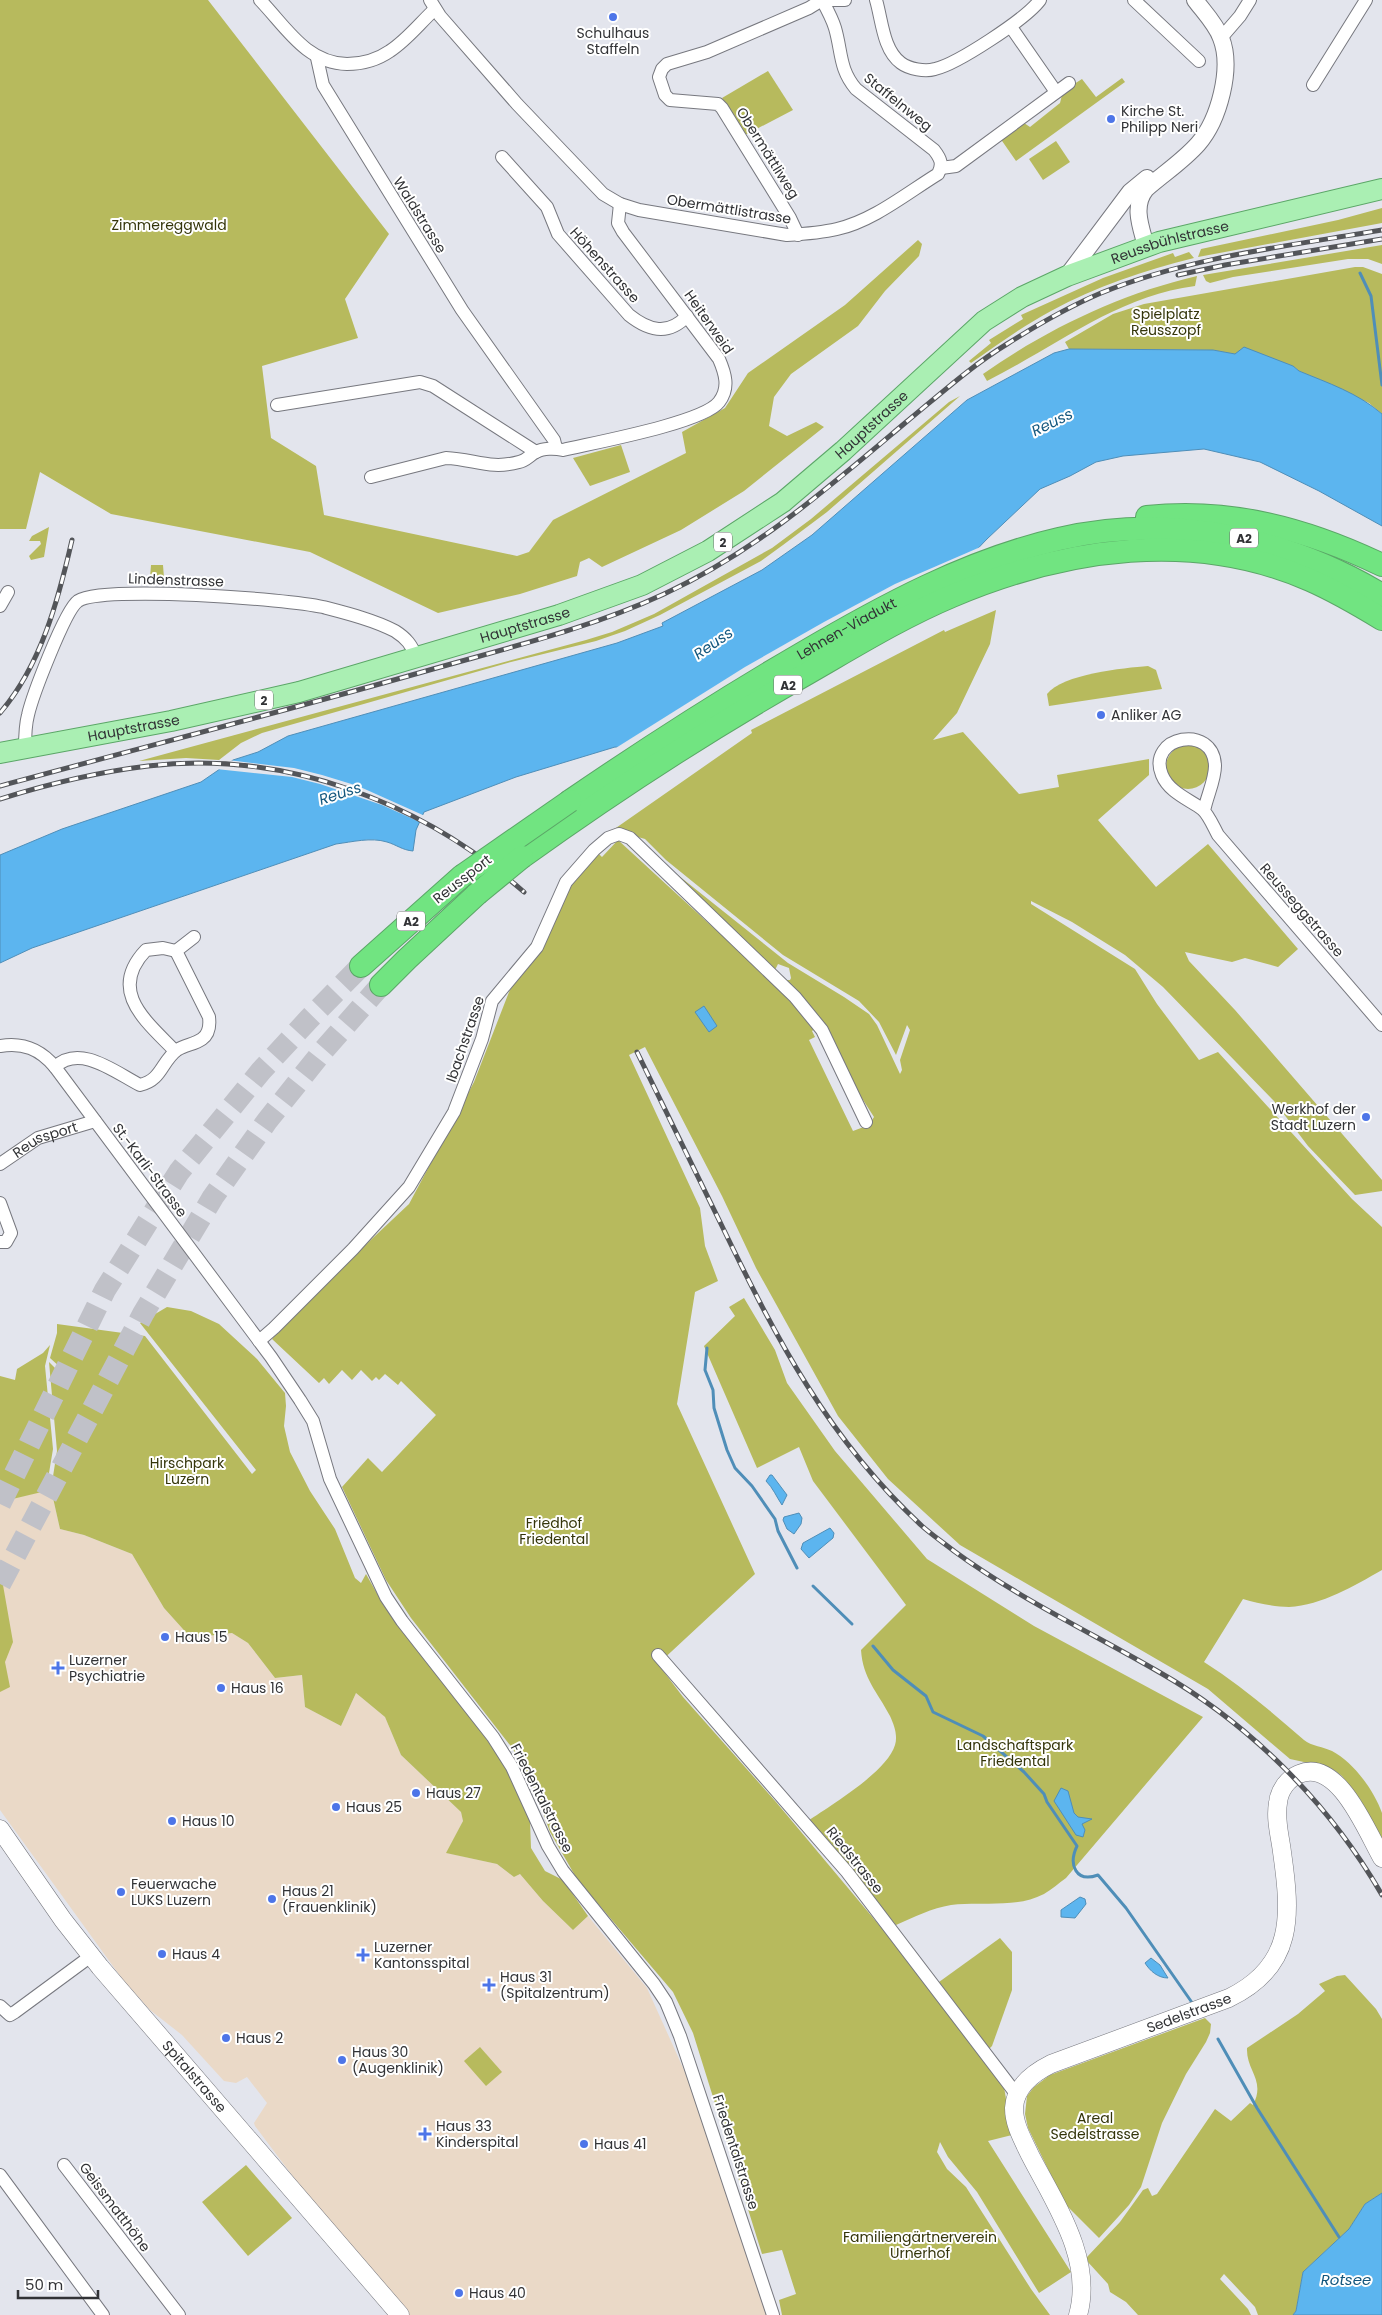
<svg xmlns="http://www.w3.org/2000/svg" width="1382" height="2315" font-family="Poppins,sans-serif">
  <rect width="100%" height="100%" fill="#e3e5ed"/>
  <polygon fill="#ead9c7" points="51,1489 60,1529 84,1535 132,1554 164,1608 191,1638 232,1633 248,1643 275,1678 302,1675 305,1707 341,1726 356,1693 385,1717 401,1755 461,1812 463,1821 447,1853 497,1864 514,1877 520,1874 543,1901 573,1930 588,1916 647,1988 698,2101 769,2315 407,2315 358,2263 255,2126 254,2123 267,2103 247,2077 236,2083 224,2081 182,2035 150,2010 123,1980 0,1810 0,1502"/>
  <g fill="#b7ba5d">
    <polygon points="0,0 208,0 389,234 345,299 358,338 262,366 271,438 316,466 324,515 517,556 529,552 553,520 686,453 682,432 725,408 748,373 845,305 918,240 922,244 919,256 885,291 858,326 791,374 774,397 769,426 787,436 816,422 824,427 744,491 681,530 602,567 589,558 580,562 577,576 520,594 438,613 310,552 111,514 40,472 26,529 0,529"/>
    <polygon points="768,71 793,110 745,135 722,98"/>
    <polygon points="1122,78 1125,82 1016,161 1000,138 1024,123 1030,127 1060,103 1063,91 1082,79 1096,97"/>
    <polygon points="1056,141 1070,162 1043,180 1029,159"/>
    <polygon points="1382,208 1382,223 1198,257 1201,249 1338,220"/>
    <polygon points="1382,245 1382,264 1368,259 1348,259 1233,277 1210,283 1206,281 1203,275"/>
    <path d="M1189,252L1194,258C1145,270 1095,287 1051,311C1023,326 997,345 971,363L969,361L991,343L989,340L1023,319L1021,315L1103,278L1173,253L1175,257Z"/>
    <polygon points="1355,267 1363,267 1382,274 1382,414 1369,403 1299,371 1293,366 1213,350 1069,349 1065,342 1113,314 1144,304"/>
    <path d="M1197,276L1195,286C1117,296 1055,347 987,381L983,374C1047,329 1120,294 1197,276Z"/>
    <polygon points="960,396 827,512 783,545 761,561 660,615 625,631 596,641 511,662 262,733 241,743 219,760 186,758 139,761 586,640 612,632 654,614 772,548 811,519 949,402"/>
    <polygon points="621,445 630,472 590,486 573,458"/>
    <polygon points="49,527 44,557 31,560 29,556 41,544 40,541 29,541 32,536"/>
    <polygon points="151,565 163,565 164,578 150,578"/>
    <path d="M996,610L990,644L957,713L933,740L963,732L1019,794L1059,787L1057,775L1149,759V775L1098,820L1156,887L1208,844L1298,949L1278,967L1245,958L1232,962L1185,952L1189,961L1235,1010L1382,1180V1191L1355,1195L1308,1146L1274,1101L1163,987L1125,955L1072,922L1031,901V904L1135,969L1157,1004L1199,1060L1218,1052L1352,1199L1382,1227V1570C1354,1586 1322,1605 1289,1607C1274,1607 1257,1603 1243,1599L1204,1662C1240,1685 1272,1712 1304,1740C1311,1746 1324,1747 1332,1751C1353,1762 1374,1790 1382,1813C1382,1820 1382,1831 1382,1839L1360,1799L1342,1776L1334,1770L1313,1764L1290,1759L1208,1689L960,1545L888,1479L838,1416L756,1268L722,1196L645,1047L629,1055L700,1208L705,1246L718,1281L695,1292L677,1404L755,1574L658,1664L683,1697L776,1802L910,1962L1004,2087L1012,2135L988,2141L1071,2272L1039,2293L977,2192L948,2157L940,2142L937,2152L947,2169L966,2187L1031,2289L1050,2315H782L779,2300L796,2294L782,2250L762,2254L693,2033L673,1992L577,1879L550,1832L535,1791L513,1749L411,1618L386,1580L342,1487L368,1458L382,1472L436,1415L401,1381L398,1385L385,1374L379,1380L376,1377L372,1381L361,1370L352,1380L342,1370L329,1384L324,1378L319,1383L272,1339L309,1298L409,1204L474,1082L509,992L567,887L599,854L602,857L618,840L717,931L743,950L816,1028L812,1031L815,1037L809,1040L853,1131L869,1125L874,1117L786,980H790L791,978L789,968L778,964L775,970L669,868L788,963L844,997L869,1014L877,1025L900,1074L902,1070L900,1060L910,1030L907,1025L896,1055L879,1022L859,1001L783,955L666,860L645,839L613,830L752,733L751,730L944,630L945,632Z"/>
    <path d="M1148,666L1156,670L1162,689L1049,706L1047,694C1062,674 1124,668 1148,666Z"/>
    <circle cx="1188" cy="767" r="22"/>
    <path d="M744,1298L775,1350L787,1383L835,1451L927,1559L1034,1626L1203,1717L1066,1878C1059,1883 1051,1890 1044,1894C1015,1909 982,1901 951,1905C932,1908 914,1917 896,1925L808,1821C831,1805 887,1772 895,1745C898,1735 894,1725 890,1716C877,1691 863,1679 861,1650L906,1605L813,1481L799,1447L757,1468L704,1346L735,1316L729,1307Z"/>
    <polygon points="167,1307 191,1311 219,1324 257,1359 280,1387 285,1393 286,1406 284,1426 290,1452 310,1491 335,1529 355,1578 361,1583 366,1574 384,1606 485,1737 505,1766 530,1821 531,1848 545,1871 563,1880 588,1916 573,1930 543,1901 520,1874 514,1877 497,1864 446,1853 463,1821 461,1812 401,1755 385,1717 356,1693 341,1726 305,1707 302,1675 275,1678 248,1643 232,1633 191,1638 164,1608 132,1554 84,1535 60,1529 51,1489 57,1451 49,1362 70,1383 72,1378 50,1358 57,1333 57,1324 145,1336 252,1474 256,1470 140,1323"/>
    <polygon points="50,1345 45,1366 53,1449 46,1491 0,1502 0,1376 15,1380 17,1369 43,1353"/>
    <polygon points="0,1568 13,1642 5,1662 10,1687 0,1692"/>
    <polygon points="1000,1938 1012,1952 1012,1990 992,2046 989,2049 939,1982"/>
    <path d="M1345,1975L1376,2009L1382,2019V2193L1365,2204L1349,2229L1303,2272L1296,2311L1293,2315H1258L1255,2307L1224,2274L1220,2279L1248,2309L1251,2315H1138L1126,2302L1110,2292L1108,2284L1087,2261V2257L1120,2222L1143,2190L1148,2188L1152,2196L1157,2194L1215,2109L1231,2121L1250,2103L1253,2105C1266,2080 1246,2071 1247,2048L1298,2014L1325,1991L1319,1984L1337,1976Z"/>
    <polygon points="1205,2018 1211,2024 1210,2033 1206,2042 1186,2074 1162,2123 1141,2187 1129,2205 1099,2238 1065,2204 1028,2128 1025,2114 1027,2096 1034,2087 1050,2075"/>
    <polygon points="480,2047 502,2072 486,2086 464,2061"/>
    <polygon points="246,2165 292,2218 248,2256 202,2202"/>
  </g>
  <g fill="#5cb5ef" stroke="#4f8eb8">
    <path d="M1244,347L1293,366L1299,371C1328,383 1358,393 1382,414V526L1319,491L1260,462L1204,449L1123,456L1096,462L1070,476L1040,489L987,539L917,612L659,751L615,747L516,777L424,812L416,830L413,851C402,850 397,845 387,842C371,837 352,842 336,844L32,948L0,963V855L62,829L201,782L233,760L258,752L288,736L617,643L663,626L662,623L762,570L812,535L967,400L1054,353L1069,349L1213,350L1235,354Z"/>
    <polygon points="704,1006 717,1026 709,1032 695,1012"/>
    <path d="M770,1475H772L787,1495L782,1505C776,1496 773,1488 766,1481Z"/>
    <polygon points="799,1513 802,1518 801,1524 794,1534 787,1529 783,1520 784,1517"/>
    <polygon points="830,1528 834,1533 833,1538 809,1558 801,1549 803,1543"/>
    <polygon points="1061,1788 1068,1791 1074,1813 1078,1817 1092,1819 1082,1824 1085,1830 1083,1837 1076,1835 1054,1801"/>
    <polygon points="1080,1897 1085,1899 1086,1904 1075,1918 1061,1917 1061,1910"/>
    <path d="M1151,1958L1160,1965L1168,1978C1158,1978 1150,1971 1145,1963Z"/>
    <polygon points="1382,2193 1382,2315 1293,2315 1296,2311 1303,2272 1349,2229 1365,2204"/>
  </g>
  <g fill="#e3e5ed">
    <polygon points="985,545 919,614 660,754 611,751 745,667 824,622 895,584"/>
    <polygon points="228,760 294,768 322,775 358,786 425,816 422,823 382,805 320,784 292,777 216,769"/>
  </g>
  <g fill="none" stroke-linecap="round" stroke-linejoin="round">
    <g stroke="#4f8eb8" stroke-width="3">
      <polyline points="1360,273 1371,296 1382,385"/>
      <polyline points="707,1348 705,1370 713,1390 714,1408 727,1450 735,1468 752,1486 775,1519 778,1531 797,1568"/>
      <polyline points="813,1586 852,1624"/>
      <path d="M873,1646L893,1670L926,1696L933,1712L983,1736L1024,1772L1044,1794L1047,1802L1077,1846C1068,1865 1076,1883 1098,1875L1126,1908L1193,2004"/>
      <polyline points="1218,2039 1257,2108 1339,2237"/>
    </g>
    <g stroke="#c0c1c8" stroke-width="22" stroke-dasharray="22 11" stroke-linecap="butt">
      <polyline points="0,1504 105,1290 179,1172 261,1071 309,1019 361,966"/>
      <polyline points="0,1584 143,1314 213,1197 267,1121 322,1052 381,985"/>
    </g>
    <g stroke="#77787f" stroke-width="14">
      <g id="minor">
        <path d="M260,0C286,27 306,63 347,64C362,64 377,60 390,51C407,40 420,23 435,9"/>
        <path d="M430,0L440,16L517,104L603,194L620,204L639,210L787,235C804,234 820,233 837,229C873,221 907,193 938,174C943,164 941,159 934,150L856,89C839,69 842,52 835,28C832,18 827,9 822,0"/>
        <polyline points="822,0 845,0"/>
        <path d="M876,0C882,20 883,50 901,63C909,69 925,72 935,69C957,64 1026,19 1040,0"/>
        <polyline points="1134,0 1199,61"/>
        <polyline points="1011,27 1056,92"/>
        <polyline points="1221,38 1240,16 1250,0"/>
        <polyline points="317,58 323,85 462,310 554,440 556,448"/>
        <polyline points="1313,85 1366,0"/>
        <path d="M502,157L547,207L558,234L629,315C649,331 668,336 687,316"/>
        <polyline points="941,168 956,166 1069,83"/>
        <polyline points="798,235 790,218 722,108 718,104 670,100 665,95 659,77 662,69 667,64 707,52 809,8 822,0"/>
        <polyline points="277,405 420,382 433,386 536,452"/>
        <path d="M371,477L446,458C474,459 490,470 519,462C526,461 530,455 536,452C543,448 555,448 563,450C592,443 703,423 719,402C730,388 725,373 719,359L623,232L618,223L620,204"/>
        <polyline points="0,606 8,592"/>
        <path d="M25,749C25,737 25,726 28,715C32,697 65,610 78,601C103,585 288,599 323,607C346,613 374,620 395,631C406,638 412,645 416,657"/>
        <path d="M1204,811C1207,796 1215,780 1215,766C1214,723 1146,736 1162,775C1169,792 1188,799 1202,809C1209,815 1214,828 1218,835L1382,1025"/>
        <path d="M0,1046C23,1042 40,1049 55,1067L271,1357L300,1400L313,1421L330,1479L386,1597L402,1621L493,1737L512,1767L548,1846L563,1871L654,1984L666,2002L680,2036L773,2315"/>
        <path d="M175,1051C146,1021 107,991 146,950L163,948L176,951"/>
        <path d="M55,1067C80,1043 116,1073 140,1085C162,1080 161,1062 177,1050C185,1045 195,1044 202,1039C209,1034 210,1025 209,1017L176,951L194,937"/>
        <path id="s1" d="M0,1164L38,1138L95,1121"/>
        <polyline points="0,1203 11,1233 6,1242 0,1242"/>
        <polyline points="259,1341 274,1328 353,1249 409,1187 454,1112 482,1039 492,1001 537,947 566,882 594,850 608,838 619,834 630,838 795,997 822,1030 866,1122"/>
        <polyline points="658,1655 847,1872 1017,2095"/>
        <polyline points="0,2006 10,2015 15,2012 91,1956"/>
        <polyline points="64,2165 179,2315"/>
        <polyline points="0,2175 103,2315"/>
      </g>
    </g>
    <g stroke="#77787f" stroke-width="18">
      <g id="tertiary">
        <path d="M1146,246C1141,227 1132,206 1146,189C1163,174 1183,161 1198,144C1219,120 1233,68 1221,38C1216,24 1204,12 1195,0"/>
        <polyline points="1067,276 1130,192 1147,178"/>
      </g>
    </g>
    <g stroke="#77787f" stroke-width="19">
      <g id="secondary">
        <path id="s2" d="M0,1829L63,1920L100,1967L400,2315"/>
        <path id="s3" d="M1078,2315C1094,2259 1054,2202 1030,2155C1023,2140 1014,2125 1014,2108C1015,2086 1033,2073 1051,2064L1229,1998C1295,1966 1291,1915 1282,1852C1280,1836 1275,1819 1278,1803C1279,1791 1287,1779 1299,1774C1338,1757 1367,1832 1382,1858"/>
      </g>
    </g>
    <g stroke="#5ba667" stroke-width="22">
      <g id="primary">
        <path id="s4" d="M0,753L171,721L299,692L559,615L642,585L708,551L783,502L843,451L984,321L1022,297L1067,276L1159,242L1382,189"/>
      </g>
    </g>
    <g stroke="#5ba667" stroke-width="24">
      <g id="motorway">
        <path d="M1147,517C1230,508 1307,529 1382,565"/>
        <path id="s5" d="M570,801C646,749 722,700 801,654C881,607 967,560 1059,539C1169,513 1286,537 1382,595"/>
        <path d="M522,857C614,791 709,729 808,673C855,646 902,617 952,596C1065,548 1194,529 1310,580C1335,591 1359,605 1382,619"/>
        <polyline points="361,966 462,876"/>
        <polyline points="381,985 407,959 477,894"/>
      </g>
    </g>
    <use href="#minor" stroke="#fff" stroke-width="12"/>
    <use href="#tertiary" stroke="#fff" stroke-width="16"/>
    <use href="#secondary" stroke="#fff" stroke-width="18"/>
    <use href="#primary" stroke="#aaefb3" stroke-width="20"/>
    <use href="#motorway" stroke="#71e481" stroke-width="22"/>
    <g stroke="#535559" stroke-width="5">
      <g id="rail">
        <polyline points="1178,275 1225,265 1382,239"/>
        <path d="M0,713C41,665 58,601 72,540"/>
        <path d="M0,786C144,747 289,710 433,669C511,647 591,628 664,594C755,552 829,487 905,423C938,396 971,366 1007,344C1037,325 1068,307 1101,293C1190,257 1288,246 1382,230"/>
        <path d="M0,799C48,784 98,772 148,766C286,750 422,802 524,892"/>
        <path d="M637,1052C665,1110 693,1167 721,1224C776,1338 828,1439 922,1526C932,1535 944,1543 954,1551C1018,1598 1090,1632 1159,1672C1250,1724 1329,1803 1382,1895"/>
      </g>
    </g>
    <use href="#rail" stroke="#fff" stroke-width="3" stroke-dasharray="9" stroke-linecap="butt"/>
    <g stroke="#5ba667" stroke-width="24" stroke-linecap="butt">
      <g id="motorway-bridge">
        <polyline points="462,876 570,801"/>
        <polyline points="477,894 522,857"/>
      </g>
    </g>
    <use href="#motorway-bridge" stroke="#71e481" stroke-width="22"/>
  </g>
  <g fill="#4d75e8" stroke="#fff" stroke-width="2">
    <circle cx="613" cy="17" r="5"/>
    <circle cx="1111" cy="119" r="5"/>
    <circle cx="1101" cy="715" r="5"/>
    <circle cx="1366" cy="1117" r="5"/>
    <circle cx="165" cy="1637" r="5"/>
    <path d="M55.5 1660.5h5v5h5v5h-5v5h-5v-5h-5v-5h5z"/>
    <circle cx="221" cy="1688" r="5"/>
    <circle cx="416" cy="1793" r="5"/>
    <circle cx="336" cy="1807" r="5"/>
    <circle cx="172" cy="1821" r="5"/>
    <circle cx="121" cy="1892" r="5"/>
    <circle cx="272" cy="1899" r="5"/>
    <circle cx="162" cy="1954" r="5"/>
    <path d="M360.5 1947.5h5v5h5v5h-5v5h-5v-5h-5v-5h5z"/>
    <path d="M486.5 1977.5h5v5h5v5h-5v5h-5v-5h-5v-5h5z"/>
    <circle cx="226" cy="2038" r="5"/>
    <circle cx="342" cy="2060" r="5"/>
    <path d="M422.5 2126.5h5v5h5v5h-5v5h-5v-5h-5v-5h5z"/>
    <circle cx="584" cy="2144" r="5"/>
    <circle cx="459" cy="2293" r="5"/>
  </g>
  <g text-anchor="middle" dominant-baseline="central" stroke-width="4" stroke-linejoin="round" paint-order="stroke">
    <g fill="#fff" stroke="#707072" stroke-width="1">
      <rect x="1230" y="528.5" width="28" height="19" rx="4"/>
      <rect x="714" y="532.5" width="18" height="19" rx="4"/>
      <rect x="774" y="675.5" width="28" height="19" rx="4"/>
      <rect x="255" y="690.5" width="18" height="19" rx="4"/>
      <rect x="397" y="911.5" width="28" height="19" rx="4"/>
    </g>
    <g font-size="12" font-weight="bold" fill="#323336">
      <text x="1244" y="538">A2</text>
      <text x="723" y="542">2</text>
      <text x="788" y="685">A2</text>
      <text x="264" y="700">2</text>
      <text x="411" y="921">A2</text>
    </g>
    <g font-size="14" fill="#323336" stroke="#fff" text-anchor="start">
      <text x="613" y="33" text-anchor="middle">Schulhaus<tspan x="613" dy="16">Staffeln</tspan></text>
      <text x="1121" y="111">Kirche St.<tspan x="1121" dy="16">Philipp Neri</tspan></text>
      <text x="1111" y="715">Anliker AG</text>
      <text x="1356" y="1109" text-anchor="end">Werkhof der<tspan x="1356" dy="16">Stadt Luzern</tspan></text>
      <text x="175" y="1637">Haus 15</text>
      <text x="69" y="1660">Luzerner<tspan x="69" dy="16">Psychiatrie</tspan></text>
      <text x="231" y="1688">Haus 16</text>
      <text x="426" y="1793">Haus 27</text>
      <text x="346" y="1807">Haus 25</text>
      <text x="182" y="1821">Haus 10</text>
      <text x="131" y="1884">Feuerwache<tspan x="131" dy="16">LUKS Luzern</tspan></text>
      <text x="282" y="1891">Haus 21<tspan x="282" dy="16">(Frauenklinik)</tspan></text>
      <text x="374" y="1947">Luzerner<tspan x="374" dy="16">Kantonsspital</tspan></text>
      <text x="172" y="1954">Haus 4</text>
      <text x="500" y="1977">Haus 31<tspan x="500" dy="16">(Spitalzentrum)</tspan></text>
      <text x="236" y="2038">Haus 2</text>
      <text x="352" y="2052">Haus 30<tspan x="352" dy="16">(Augenklinik)</tspan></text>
      <text x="436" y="2126">Haus 33<tspan x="436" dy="16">Kinderspital</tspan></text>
      <text x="594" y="2144">Haus 41</text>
      <text x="469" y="2293">Haus 40</text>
    </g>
    <g font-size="14" fill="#323336" stroke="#fff">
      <text transform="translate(898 102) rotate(39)">Staffelnweg</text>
      <text transform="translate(768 153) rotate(58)">Obermättliweg</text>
      <text transform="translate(729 209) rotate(9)">Obermättlistrasse</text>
      <text transform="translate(420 215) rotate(58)">Waldstrasse</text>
      <text stroke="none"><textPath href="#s4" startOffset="1302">Reussbühlstrasse</textPath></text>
      <text transform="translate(605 265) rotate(48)">Höhenstrasse</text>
      <text transform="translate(709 322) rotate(55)">Heiterweid</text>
      <text stroke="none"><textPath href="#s4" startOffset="946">Hauptstrasse</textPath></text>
      <text transform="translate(176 580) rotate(2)">Lindenstrasse</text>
      <text stroke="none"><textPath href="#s4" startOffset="541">Hauptstrasse</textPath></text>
      <text stroke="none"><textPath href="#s5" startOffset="326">Lehnen-Viadukt</textPath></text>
      <text stroke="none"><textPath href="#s4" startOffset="136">Hauptstrasse</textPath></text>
      <text transform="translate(462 879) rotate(-38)">Reussport</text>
      <text transform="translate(1302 910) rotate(49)">Reusseggstrasse</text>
      <text transform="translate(465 1039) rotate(-71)">Ibachstrasse</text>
      <text stroke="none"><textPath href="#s1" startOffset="52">Reussport</textPath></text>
      <text transform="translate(150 1170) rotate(53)">St.-Karli-Strasse</text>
      <text transform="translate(542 1798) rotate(63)">Friedentalstrasse</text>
      <text transform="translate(855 1860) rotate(51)">Riedstrasse</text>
      <text stroke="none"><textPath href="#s3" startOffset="429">Sedelstrasse</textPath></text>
      <text stroke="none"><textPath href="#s2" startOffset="315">Spitalstrasse</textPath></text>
      <text transform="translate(736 2152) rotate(72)">Friedentalstrasse</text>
      <text transform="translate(115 2207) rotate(53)">Geissmatthöhe</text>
    </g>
    <g font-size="14" fill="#34350a" stroke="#fff">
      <text x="169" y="225">Zimmereggwald</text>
      <text x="1166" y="314">Spielplatz<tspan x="1166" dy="16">Reusszopf</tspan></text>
      <text x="187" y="1463">Hirschpark<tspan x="187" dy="16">Luzern</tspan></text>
      <text x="554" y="1523">Friedhof<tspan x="554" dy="16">Friedental</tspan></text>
      <text x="1015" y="1745">Landschaftspark<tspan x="1015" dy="16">Friedental</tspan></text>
      <text x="1095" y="2118">Areal<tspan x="1095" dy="16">Sedelstrasse</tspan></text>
      <text x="920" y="2237">Familiengärtnerverein<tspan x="920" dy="16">Urnerhof</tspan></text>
    </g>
    <g font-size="15" font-style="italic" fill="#13577e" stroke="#fff">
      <text transform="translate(1052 422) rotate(-26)">Reuss</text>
      <text transform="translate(713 643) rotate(-35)">Reuss</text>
      <text transform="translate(340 793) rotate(-18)">Reuss</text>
      <text x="1346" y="2279">Rotsee</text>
    </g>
  </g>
  <path d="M18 2290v8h80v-8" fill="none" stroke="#323336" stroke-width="2.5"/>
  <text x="25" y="2290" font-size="15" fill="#323336" stroke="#ffffff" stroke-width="4" paint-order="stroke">50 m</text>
</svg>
